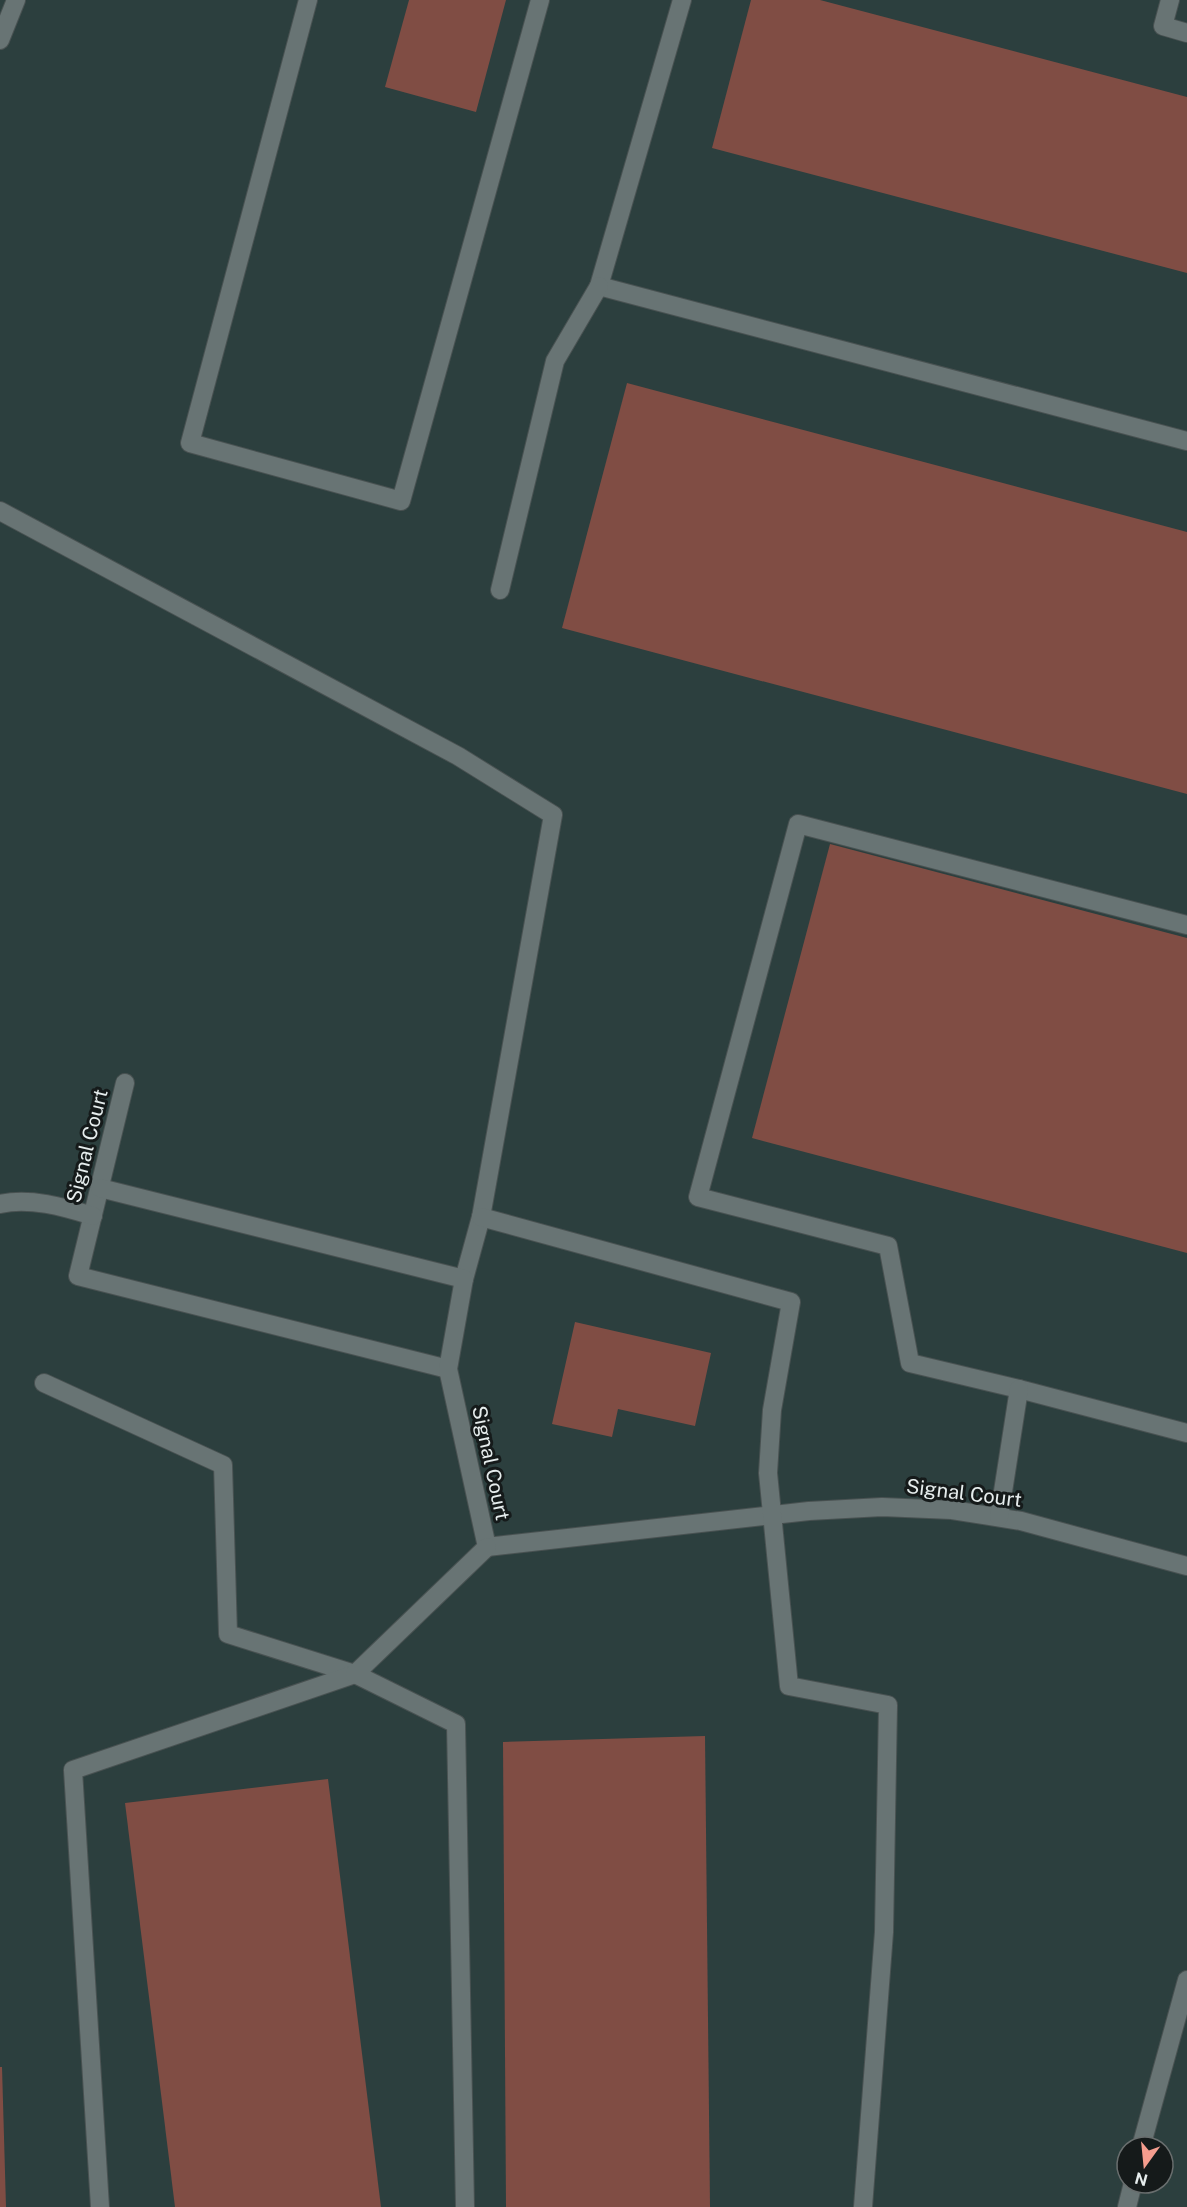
<svg xmlns="http://www.w3.org/2000/svg" width="1187" height="2207" font-family="'Public Sans',sans-serif">
  <rect width="100%" height="100%" fill="#293333"/>
  <path fill="#2c3f3e" fill-rule="evenodd" d="M0,0H1187V2207H0ZM1127,2147H1163V2183H1127Z"/>
  <g fill="#804d44">
    <polygon points="409,0 506,0 476,112 385,87"/>
    <polygon points="751,0 820,0 1187,97 1187,273 712,148"/>
    <polygon points="627,383 1187,532 1187,794 562,628"/>
    <polygon points="830,844 1187,938 1187,1253 752,1138"/>
    <polygon points="575,1322 711,1353 695,1426 618,1409 612,1437 552,1424"/>
    <polygon points="705,1736 710,2207 506,2207 503,1742"/>
    <polygon points="328,1779 381,2207 175,2207 125,1803"/>
    <polygon points="0,2067 2,2067 6,2207 0,2207"/>
  </g>
  <g fill="none" stroke-linecap="round" stroke-linejoin="round">
    <g stroke="#495252" stroke-width="20">
      <g id="minor">
        <polyline points="308,0 190,443 401,501 540,0"/>
        <polyline points="682,0 599,286 1187,441"/>
        <polyline points="1170,0 1163,26 1187,33"/>
        <polyline points="0,40 16,0"/>
        <polyline points="0,511 458,756 553,815 481,1217 464,1279"/>
        <polyline points="500,590 555,361 599,286"/>
        <polyline points="1187,925 798,824 698,1197 888,1246 910,1363 1019,1389 1187,1433"/>
        <polyline points="125,1083 78,1276 448,1369"/>
        <polyline points="100,1188 464,1279 448,1369 487,1547 809,1511 882,1507 952,1510 1021,1521 1187,1566"/>
        <path d="M0,1204C29,1197 64,1207 93,1216"/>
        <polyline points="481,1217 791,1302 772,1410 768,1473 789,1686 888,1705 884,1932 863,2207"/>
        <polyline points="44,1383 223,1465 228,1634 355,1674"/>
        <polyline points="999,1517 1019,1389"/>
        <polyline points="1141,2147 1187,1980"/>
        <polyline points="100,2207 73,1770 355,1674"/>
        <polyline points="465,2207 456,1724 355,1674 487,1547"/>
        <polyline points="1127,2207 1133,2183"/>
      </g>
    </g>
    <use href="#minor" stroke="#687474" stroke-width="18"/>
  </g>
  <g text-anchor="middle" dominant-baseline="central" stroke-width="6" stroke-linejoin="round" paint-order="stroke">
    <g font-size="20" fill="#e6eded" stroke="#151a1a">
      <text transform="translate(87 1146) rotate(-76)">Signal Court</text>
      <text transform="translate(491 1463) rotate(78)">Signal Court</text>
      <text transform="translate(964 1493) rotate(7)">Signal Court</text>
    </g>
  </g>
  <g transform="translate(1145 2165) rotate(195)"><circle r="28" fill="#151a1a" stroke="#696e6e" stroke-width="1.5"/>
  <path d="M0-4.5L10 22L0 15L-10 22Z" fill="#f59d8e"/>
  <text y="-9" font-size="16" font-weight="bold" text-anchor="middle" fill="#e6eded">N</text>
  </g>
</svg>
